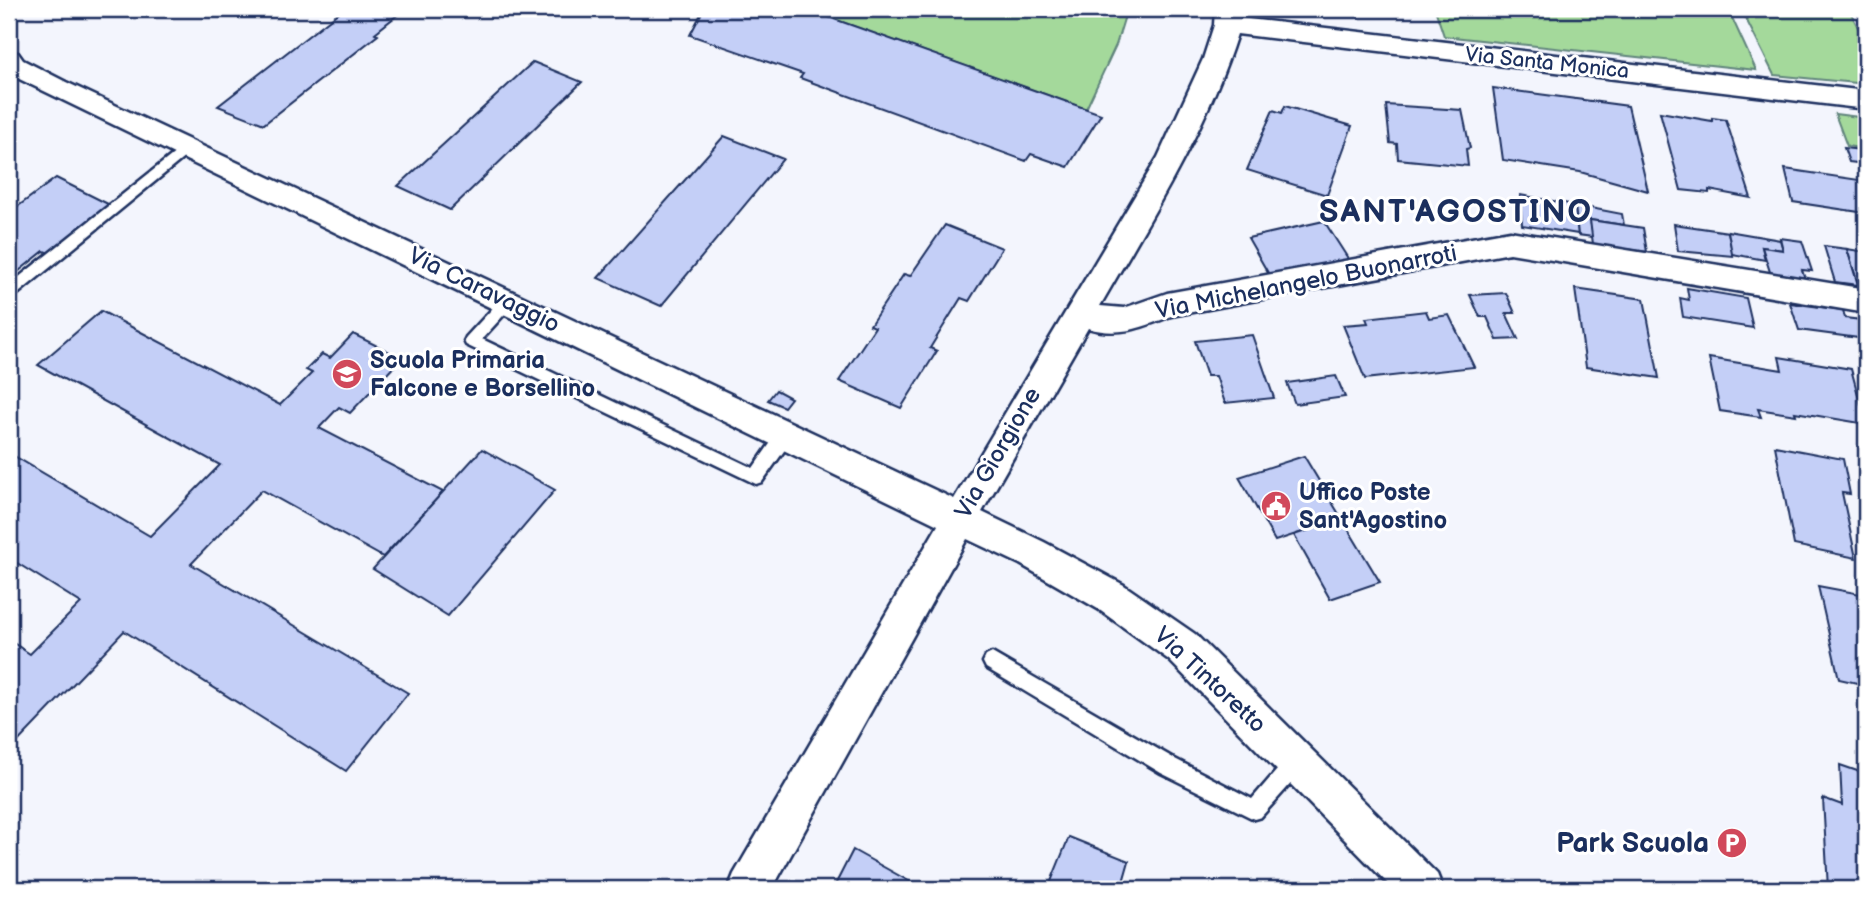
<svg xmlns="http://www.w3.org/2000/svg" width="1875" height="898" font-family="'Balsamiq Sans',sans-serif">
  <rect width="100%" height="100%" fill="#f3f5fd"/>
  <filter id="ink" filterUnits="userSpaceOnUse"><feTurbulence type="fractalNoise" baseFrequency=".0143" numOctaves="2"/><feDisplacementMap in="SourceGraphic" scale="14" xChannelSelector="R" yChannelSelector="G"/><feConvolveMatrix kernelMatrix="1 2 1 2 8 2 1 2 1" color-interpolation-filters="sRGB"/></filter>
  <g filter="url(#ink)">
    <g fill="#a4d99b" stroke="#60847c" stroke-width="2">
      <polygon points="806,9 1127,9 1116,45 1086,109"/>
      <polygon points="1435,9 1728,9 1756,70 1444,36"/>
      <polygon points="1741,9 1849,9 1866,44 1866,84 1774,75"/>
      <polygon points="1835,114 1866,118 1866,149 1847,146"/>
    </g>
    <g fill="#c4cff7" stroke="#1b2f5e" stroke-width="2">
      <polygon points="343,9 393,9 401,12 375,33 378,35 264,124 218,106"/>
      <polygon points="696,9 806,9 1101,114 1068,167 1031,154 1026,161 800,78 803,74 690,35 701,14 693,13"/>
      <polygon points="533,62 582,82 450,210 398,186"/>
      <polygon points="1493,88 1628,106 1648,191 1580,172 1503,160"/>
      <polygon points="1386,105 1462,110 1470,148 1466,149 1468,166 1398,159 1397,144 1390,143"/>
      <polygon points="1285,106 1352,126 1327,195 1247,170 1273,110 1282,113"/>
      <polygon points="1660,112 1712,121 1712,118 1726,120 1751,198 1709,190 1709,193 1681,190"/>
      <polygon points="724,136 783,159 661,306 598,278"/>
      <polygon points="1844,148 1861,150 1866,164 1849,162"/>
      <polygon points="1785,169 1866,181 1866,213 1793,202"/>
      <polygon points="56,178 110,205 49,253 44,251 9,279 9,213"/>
      <polygon points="1520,195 1575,205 1578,234 1522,225"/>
      <polygon points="1575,205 1622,214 1624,225 1590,220 1593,237 1578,235"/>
      <polygon points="1590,220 1643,228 1647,252 1593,244"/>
      <polygon points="1324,221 1349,260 1271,278 1248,238"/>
      <polygon points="1674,224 1728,232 1733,256 1678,251"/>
      <polygon points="945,225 1002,248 969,301 961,298 930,348 937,351 901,408 839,381 875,327 870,325 904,274 910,276"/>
      <polygon points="1728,231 1780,240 1783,250 1762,247 1765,260 1732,254"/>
      <polygon points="1780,238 1802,241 1812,271 1802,270 1806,282 1772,278 1762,247 1783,250"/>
      <polygon points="1824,246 1847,249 1858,285 1835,282"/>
      <polygon points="1847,249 1866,252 1866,299 1863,298"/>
      <polygon points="1687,288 1746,298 1753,328 1683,317 1680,298 1689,300"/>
      <polygon points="1575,289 1644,299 1659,378 1586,367"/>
      <polygon points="1506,293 1515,313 1506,313 1518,339 1497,340 1487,317 1480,317 1470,295"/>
      <polygon points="1790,303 1843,310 1845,318 1861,320 1866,339 1799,330"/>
      <polygon points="101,311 280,405 312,373 306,370 322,354 330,358 353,334 402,358 350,413 339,407 319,428 443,492 383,557 262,490 191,564 408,693 346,771 124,631 9,751 9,640 30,654 81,603 9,558 9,453 150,536 220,465 38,365"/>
      <polygon points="1426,311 1429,318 1449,315 1474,367 1365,379 1343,325 1368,323 1366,318"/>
      <polygon points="1252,335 1274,398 1225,403 1216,376 1207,376 1195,341"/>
      <polygon points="1779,357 1851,369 1866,424 1795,412 1796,415 1758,409 1761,417 1720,411 1709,358 1782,370"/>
      <polygon points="1336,376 1345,397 1295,404 1287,383"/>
      <polygon points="776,390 791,398 784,407 768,400"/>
      <polygon points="1775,446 1843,459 1850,494 1842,493 1856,558 1794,545"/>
      <polygon points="482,449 555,490 448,616 373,569"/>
      <polygon points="1304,456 1342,519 1275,541 1239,477"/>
      <polygon points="1342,519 1380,582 1330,599 1294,535"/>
      <polygon points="1818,586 1866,595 1866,685 1839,679"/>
      <polygon points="1840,765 1866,774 1866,889 1828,889 1823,798 1842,805"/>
      <polygon points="1069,837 1129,861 1121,889 1048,889"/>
      <polygon points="853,850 923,889 833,889"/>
    </g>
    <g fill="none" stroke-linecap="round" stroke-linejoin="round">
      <g stroke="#1b2f5e" stroke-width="5">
        <g id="service">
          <polygon points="186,144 191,146 191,152 14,297 9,299 9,285"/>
          <polygon points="508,295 513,297 515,301 513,305 482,339 753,468 779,431 791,431 793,436 791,441 762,482 756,484 466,345 464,341 466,337 503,297"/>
          <polygon points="992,653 1175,759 1252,799 1289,756 1296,754 1303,756 1305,763 1303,770 1261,817 1254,819 1161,773 986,668 983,662 986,656"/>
        </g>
      </g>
      <g stroke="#1b2f5e" stroke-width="5">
        <path id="minor" d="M1215,9H1239L1240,18L1866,91V109L1237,34C1206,131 1150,219 1100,306L1124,308L1167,293L1510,231L1866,289V313L1510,253L1171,316C1142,328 1118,337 1088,328L982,512L1044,542L1124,585L1195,634L1437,874L1443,889H1393L1169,660L1098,609L1020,564L967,539L772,889H728L734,874L938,525L9,74V50L18,53L23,60L66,82L954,499L1158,157L1203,59L1214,25Z"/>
      </g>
      <use href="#service" fill="#fff" fill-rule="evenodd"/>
      <use href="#minor" fill="#fff" fill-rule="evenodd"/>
    </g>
  </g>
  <defs>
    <g id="school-disc" transform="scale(1.575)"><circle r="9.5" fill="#d1495b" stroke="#fff"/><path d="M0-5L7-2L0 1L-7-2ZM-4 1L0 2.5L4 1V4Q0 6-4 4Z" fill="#fff"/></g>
    <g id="civic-disc" transform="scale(1.575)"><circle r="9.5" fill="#d1495b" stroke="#fff"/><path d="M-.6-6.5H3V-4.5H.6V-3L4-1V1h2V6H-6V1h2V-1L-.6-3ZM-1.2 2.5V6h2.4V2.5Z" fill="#fff"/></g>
    <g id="parking-disc" transform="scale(1.575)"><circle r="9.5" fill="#d1495b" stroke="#fff"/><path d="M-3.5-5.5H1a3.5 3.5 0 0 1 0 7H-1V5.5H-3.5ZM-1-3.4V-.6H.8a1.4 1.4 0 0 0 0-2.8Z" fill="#fff"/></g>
  </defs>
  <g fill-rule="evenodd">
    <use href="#school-disc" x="347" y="374"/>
    <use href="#civic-disc" x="1276" y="506"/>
    <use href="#parking-disc" x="1732" y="843"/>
  </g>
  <g text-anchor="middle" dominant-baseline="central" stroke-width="6" stroke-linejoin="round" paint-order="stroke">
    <g font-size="21" fill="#1b2f5e" stroke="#fff">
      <text transform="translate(1547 63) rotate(6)">Via Santa Monica</text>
    </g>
    <g font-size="24" fill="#1b2f5e" stroke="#fff">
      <text transform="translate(1306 282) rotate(-11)">Via Michelangelo Buonarroti</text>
      <text transform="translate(484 290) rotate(26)">Via Caravaggio</text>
      <text transform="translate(998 453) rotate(-60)">Via Giorgione</text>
      <text transform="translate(1210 680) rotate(43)">Via Tintoretto</text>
    </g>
    <g font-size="24" font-weight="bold" fill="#1b2f5e" stroke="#fff" text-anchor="start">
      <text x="370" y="360">Scuola Primaria<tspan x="370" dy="28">Falcone e Borsellino</tspan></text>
      <text x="1299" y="492">Uffico Poste<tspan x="1299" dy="28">Sant'Agostino</tspan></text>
    </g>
    <g font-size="28" font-weight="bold" fill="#1b2f5e" stroke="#fff" text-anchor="end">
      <text x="1709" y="843">Park Scuola</text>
    </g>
    <g font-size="32" font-weight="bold" letter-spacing="2" fill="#1b2f5e" stroke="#fff">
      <text x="1456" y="212">SANT'AGOSTINO</text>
    </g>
  </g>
  <rect width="1875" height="898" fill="none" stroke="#fff" stroke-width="35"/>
  <rect x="18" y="18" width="1840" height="863" fill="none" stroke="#1b2f5e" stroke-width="2.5" filter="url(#ink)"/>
</svg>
